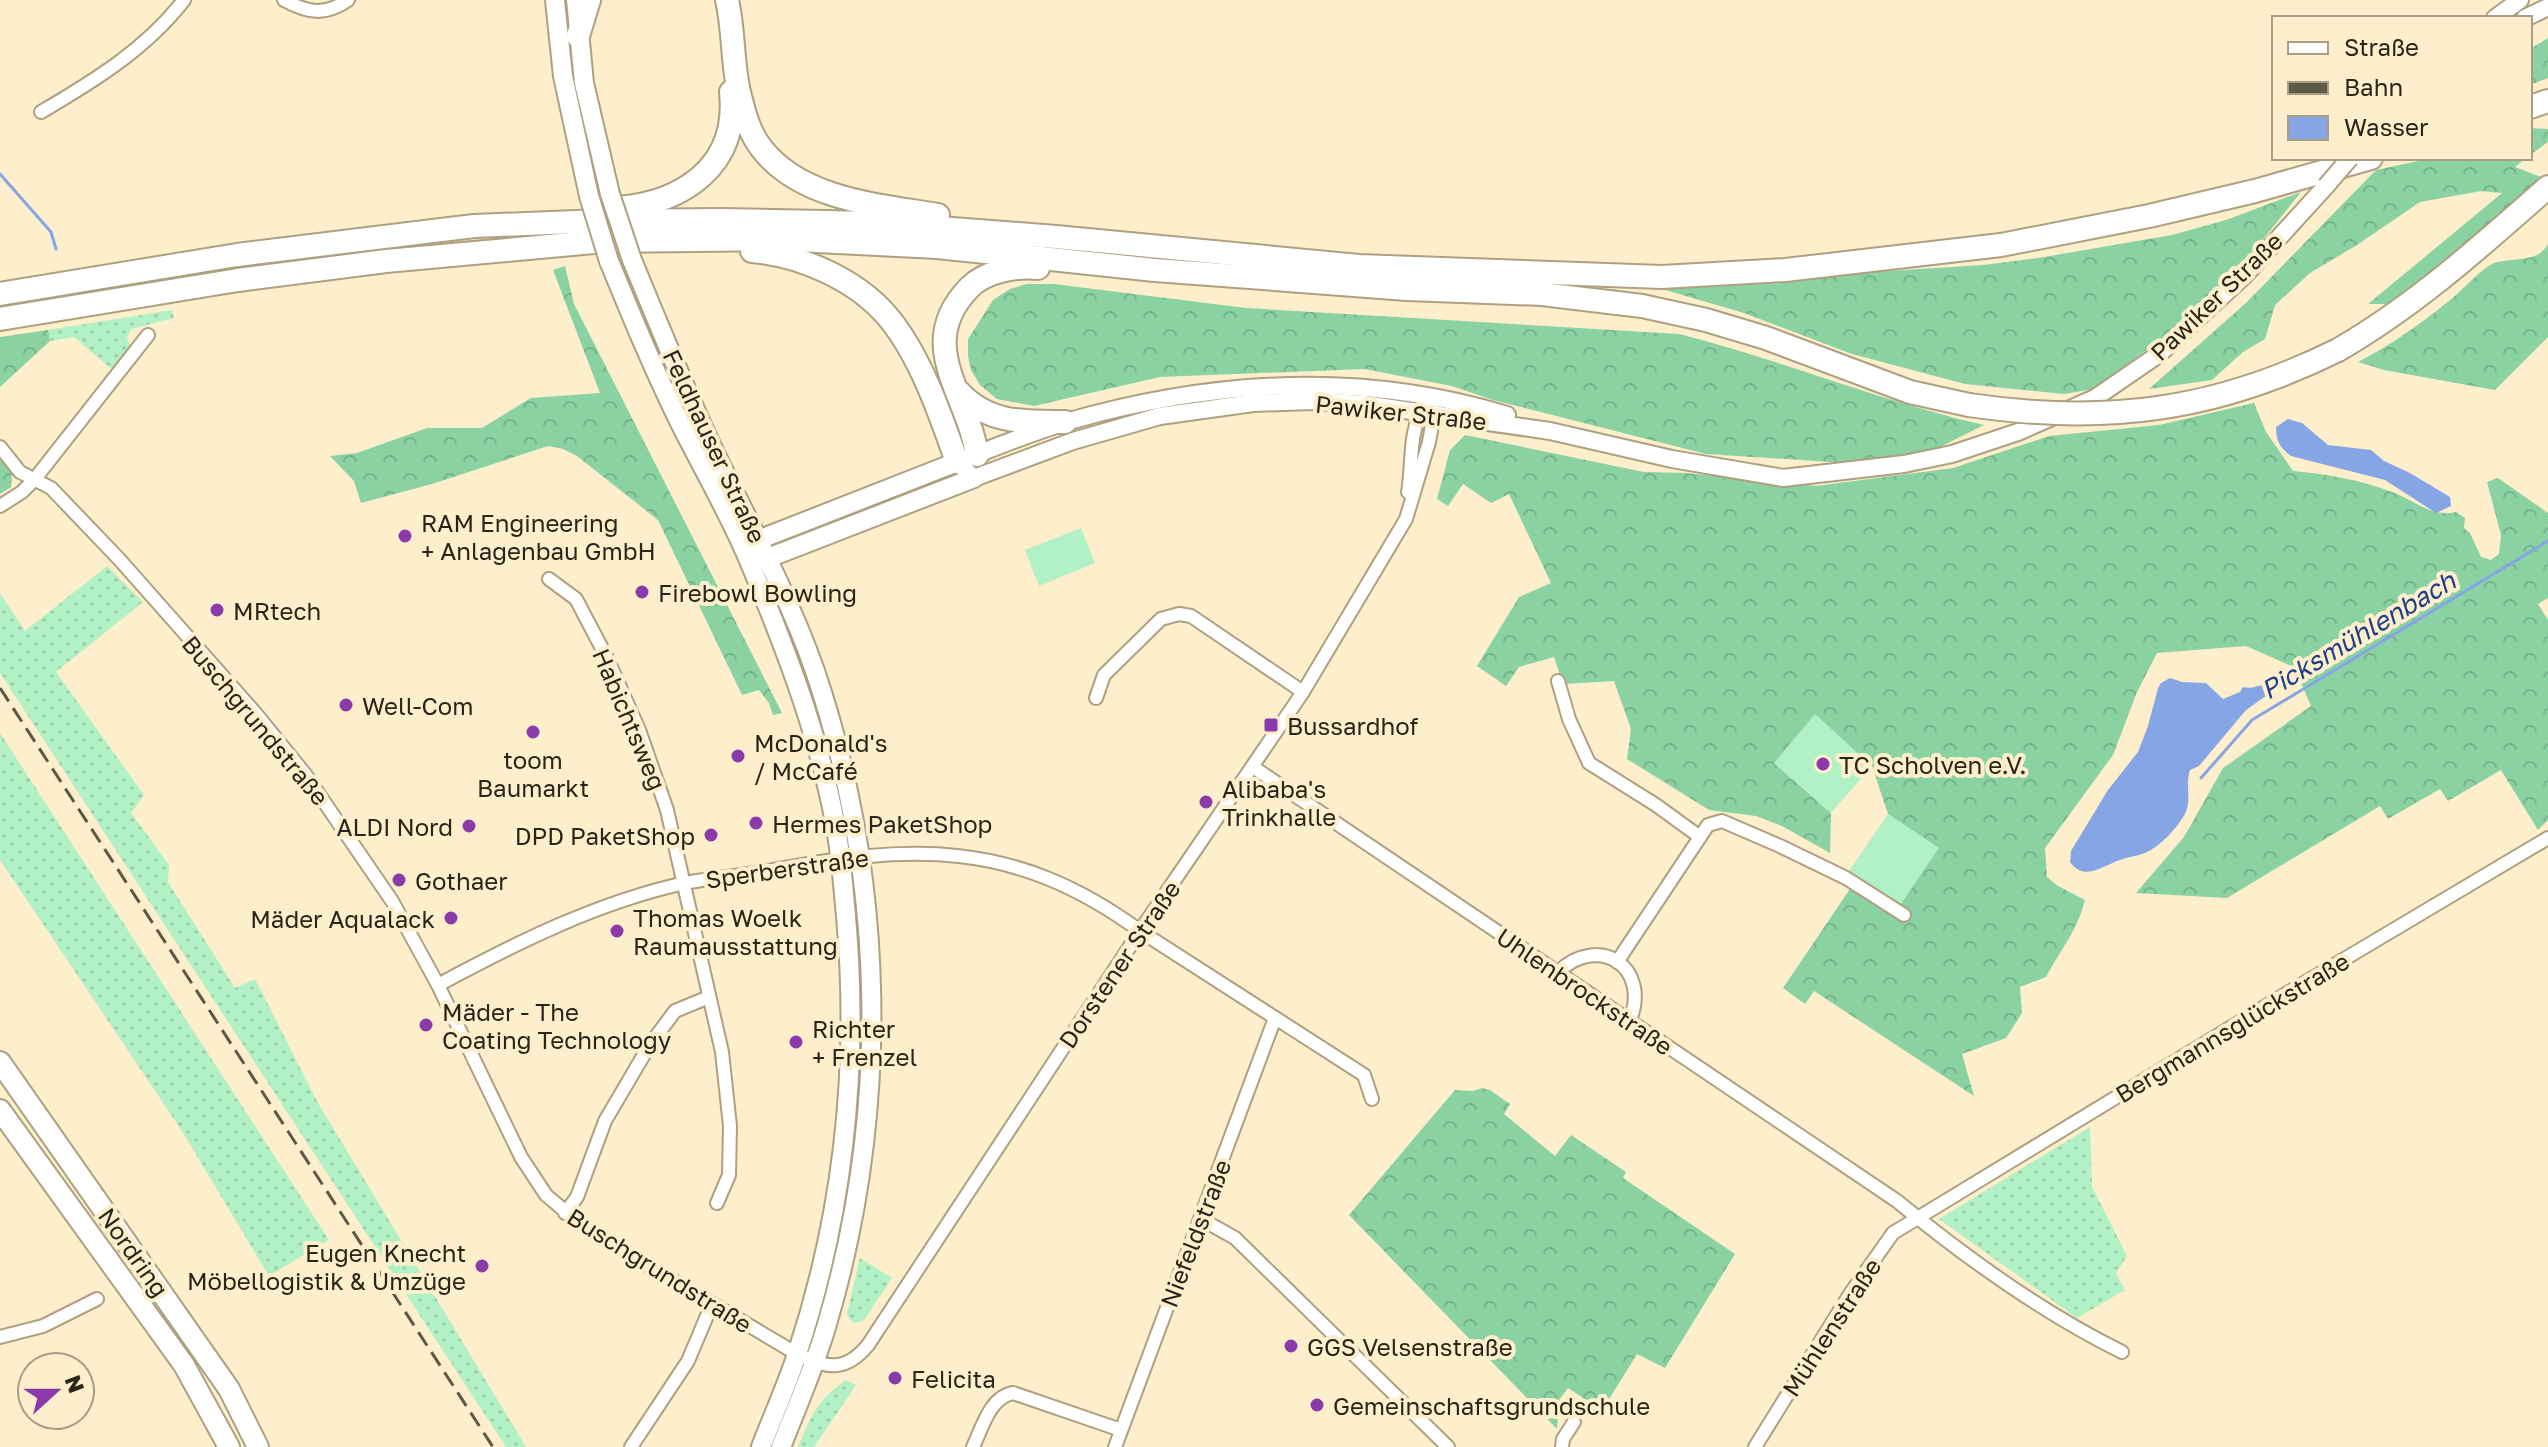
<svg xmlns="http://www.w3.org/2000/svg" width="2548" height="1447" font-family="'Golos Text',sans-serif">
  <defs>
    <pattern id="grass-dots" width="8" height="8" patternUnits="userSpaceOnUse" patternTransform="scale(2)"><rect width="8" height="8" fill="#b2f0c5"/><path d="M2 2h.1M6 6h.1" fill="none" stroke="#99cea8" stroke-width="1.8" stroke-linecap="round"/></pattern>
    <pattern id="forest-crowns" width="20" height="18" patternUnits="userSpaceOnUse" patternTransform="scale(2)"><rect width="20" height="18" fill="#8ad2a2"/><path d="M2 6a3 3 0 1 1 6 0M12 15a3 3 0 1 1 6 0" fill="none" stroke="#77b48b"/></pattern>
  </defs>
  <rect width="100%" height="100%" fill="#fdeecc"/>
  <g fill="url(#grass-dots)">
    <polygon points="172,310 174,318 131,329 127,338 132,349 114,371 74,337 50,341 48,330"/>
    <polygon points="107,566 143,602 56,672 144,795 131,813 169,865 168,882 235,988 255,979 318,1103 526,1447 506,1447 0,673 0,593 25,631"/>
    <polygon points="0,733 329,1240 269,1276 182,1131 0,860"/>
    <polygon points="2090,1127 2092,1187 2127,1256 2116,1273 2125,1290 2077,1318 1939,1219"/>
    <polygon points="860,1258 892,1278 864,1320 855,1323 851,1321 847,1314"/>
    <path d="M846,1380L856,1385L814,1447H798C811,1416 817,1400 846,1380Z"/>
  </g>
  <g fill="url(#forest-crowns)">
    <polygon points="2548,38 2548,78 2530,85 2530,49"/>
    <polygon points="2530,128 2548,129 2548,142 2530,155"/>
    <polygon points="2433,158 2526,158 2515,167 2541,177 2493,224 2387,304 2368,304 2502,193 2481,191 2420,202 2357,245 2310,273 2275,305 2265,339 2243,352 2212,380 2149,389 2247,302 2376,170"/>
    <polygon points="2301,192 2237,272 2162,338 2094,389 2064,394 1965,384 1852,354 1744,313 1655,287 1707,287 1782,283 1841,274 1983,265 2038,258 2172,235 2226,220"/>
    <path d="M2548,244V337L2495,390L2384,370L2358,362C2389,346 2418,326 2445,304C2460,293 2472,278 2487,267C2505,254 2535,267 2548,244Z"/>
    <polygon points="565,266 574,304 782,713 773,715 769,703 759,690 742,695 658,520 577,456 563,449 548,446 432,484 361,503 354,481 330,456 357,453 427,428 482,428 531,398 600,393 553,270"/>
    <path d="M1027,284H1054L1246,308L1679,334C1782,360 1880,401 1984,425L1936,449L1847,463L1706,454L1493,400L1452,386L1364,369L1160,377L1034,406L997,399L980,385L971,370L968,356V339L993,300L1010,289Z"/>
    <polygon points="48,330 50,341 0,387 0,337"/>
    <path d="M2254,403L2266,432L2293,471C2326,474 2361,480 2392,492C2414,500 2432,518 2456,512L2465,518L2464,528L2470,533L2481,557L2491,560L2499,554L2501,535L2487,482L2498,478L2548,513V598L2538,604L2548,620V820L2538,830L2501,770L2448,801L2440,789L2388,819L2380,806L2227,898L2136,893L2184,837L2223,768L2311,706L2294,667L2246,646L2157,653L2137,692L2113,755L2045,848L2047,877L2058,886L2085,900C2078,929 2060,951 2046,977L2020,987L2022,1013L2006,1038L1962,1054L1974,1096L1814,991L1805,1004L1783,988L1858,877L1900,905L1938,848L1888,814L1872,766L1774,763L1831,813L1830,853L1782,826L1756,816L1709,810L1627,759L1631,729L1614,681L1563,684L1554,657L1519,667L1506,686L1477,666L1519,597L1551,583L1509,494L1491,503L1463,484L1448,506L1437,499L1450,450L1465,435L1644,472L1687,473L1816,486L1953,468L2049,436L2159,425Z"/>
    <path d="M0,452C9,464 14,472 11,487L0,494Z"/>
    <polygon points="1482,1088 1490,1090 1510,1104 1504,1114 1555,1156 1571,1135 1626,1172 1623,1178 1735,1254 1665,1368 1637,1354 1606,1404 1597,1407 1568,1388 1559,1400 1557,1429 1349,1215 1455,1090 1473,1091"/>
  </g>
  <g fill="#b2f0c5">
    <polygon points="1081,528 1095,563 1039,586 1025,550"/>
    <polygon points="1815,714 1872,766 1831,813 1774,763"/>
    <polygon points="1888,814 1939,848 1900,905 1849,871"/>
  </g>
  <g fill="#86a5e5">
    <path d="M2288,419L2302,423L2328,445L2371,450L2384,461L2410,473L2450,497L2451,506L2436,513L2385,480L2291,456C2280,448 2276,441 2276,427Z"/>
    <path d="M2170,678L2182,682L2206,683L2223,699L2240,692L2243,687C2253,690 2260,683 2269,685L2273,691L2246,710L2199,766L2190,770C2185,784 2192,800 2185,814C2176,829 2161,846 2145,853C2137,856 2128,857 2120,860C2102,866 2084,882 2070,862L2071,851L2108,790L2138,752L2148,726L2158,688L2161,683Z"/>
  </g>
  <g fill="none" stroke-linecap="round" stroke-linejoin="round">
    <g stroke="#86a5e5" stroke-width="3">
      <polyline points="0,174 51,232 56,249"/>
      <polyline points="2201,778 2252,720 2548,541"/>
    </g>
    <g stroke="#aea080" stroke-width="16">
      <g id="minor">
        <path d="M284,0C308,13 325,16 348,0"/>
        <path d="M41,112C94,81 146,49 184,0"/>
        <path d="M0,447L20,472L51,488L119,559L257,715L305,774L392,901L438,985L521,1157L546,1195L585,1228L797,1354C827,1369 846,1372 868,1345L1140,931L1303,692L1406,519L1429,442L1434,414L1432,407"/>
        <path d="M1408,492C1413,464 1408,430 1425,405"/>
        <polyline points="0,506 22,492 34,480 148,335"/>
        <polyline points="549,579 576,599 607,658 639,730 667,810 722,1052 730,1126 729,1175 717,1203"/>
        <polyline points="1558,681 1569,719 1589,763 1656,805 1700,837"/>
        <polyline points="1096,698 1104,675 1161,619 1179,614 1191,616 1303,692"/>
        <path d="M1253,767L1897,1201C1965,1257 2045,1314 2122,1352"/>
        <polyline points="1617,962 1708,825 1722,821 1780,846 1846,878 1904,915"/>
        <path d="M1558,972C1599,933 1651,967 1630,1020"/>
        <path d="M438,985C516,943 598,902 685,883C711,878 737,876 763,872C910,844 1013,838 1140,931L1364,1075L1372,1099"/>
        <polyline points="565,1213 577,1197 605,1121 649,1046 675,1011 709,997"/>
        <polyline points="1201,1219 1235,1238 1448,1447"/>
        <polyline points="0,1337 43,1326 97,1299"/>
        <polyline points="631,1447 688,1361 712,1304"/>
        <path d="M973,1447C982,1428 990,1397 1013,1393L1121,1430"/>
        <polyline points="1115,1447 1275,1018"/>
        <polyline points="1562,1447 1563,1439 1574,1422"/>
        <polyline points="1755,1447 1850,1294 1893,1233 2294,989 2548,838"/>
      </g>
    </g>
    <g stroke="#aea080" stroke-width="20">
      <g id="tertiary">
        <polyline points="2495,18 2520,0"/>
        <polyline points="2525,18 2548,7"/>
        <polyline points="974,478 1073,441 1160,416 1253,403 1313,401 1363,404 1550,431 1672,459 1783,478 1904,464 1952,454 2018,432 2095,398 2159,354 2243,277 2326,186"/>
        <path d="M974,478L957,462C993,448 1029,433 1066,422C1212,380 1360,370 1507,415"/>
      </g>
    </g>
    <g stroke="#aea080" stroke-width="22">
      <g id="secondary">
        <polyline points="555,0 563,76 589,196"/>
        <polyline points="576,0 584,83 610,194"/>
        <path d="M632,260C658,323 684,387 713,449C749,523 788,594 815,671C886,881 890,1111 827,1324C815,1366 797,1406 781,1447"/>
        <path d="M609,261C632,317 655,373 682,427C704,470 728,512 747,556C783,642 818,731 835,823C841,853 843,885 846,916C859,1064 844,1212 797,1354C787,1385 773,1416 761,1447"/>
        <polyline points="751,549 758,540 957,462"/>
        <polyline points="756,556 768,558 974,478"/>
      </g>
    </g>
    <g stroke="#aea080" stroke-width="24">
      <g id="primary">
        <polyline points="0,1062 229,1389 258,1447"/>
        <polyline points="0,1110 184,1365 229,1447"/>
      </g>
    </g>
    <g stroke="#aea080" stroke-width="26">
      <g id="motorway">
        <path d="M727,0C734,30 732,62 739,92C744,112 749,133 762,149C802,200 879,205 938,215"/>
        <polyline points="578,36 589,0"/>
        <polyline points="2530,107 2548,101"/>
        <path d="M617,208C683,203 739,166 731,92"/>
        <path d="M752,251C800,255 856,279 888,317C920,355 941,416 957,462"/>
        <polyline points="0,294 237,255 474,226 599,221 722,220 875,223 1056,237 1359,266 1662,277 1785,270 2001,245 2149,216 2255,191 2371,158"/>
        <polyline points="0,319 238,280 386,261 605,241 777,239 937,247 1155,270 1407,289 1542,294 1642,306 1706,320 1766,338 1910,392 1969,405"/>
        <path d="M2338,350C2416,305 2481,246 2548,187"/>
        <path d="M959,392C988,424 1025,422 1065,422"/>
        <path d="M977,455C968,393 914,345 969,288C985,271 1016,266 1038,268"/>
      </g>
    </g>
    <use href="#minor" stroke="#fff" stroke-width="12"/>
    <use href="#tertiary" stroke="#fff" stroke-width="16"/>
    <use href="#secondary" stroke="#fff" stroke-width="18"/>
    <use href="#primary" stroke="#fff" stroke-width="20"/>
    <use href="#motorway" stroke="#fff" stroke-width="22"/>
    <polyline stroke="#5f5745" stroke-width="3" stroke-dasharray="16 8" stroke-linecap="butt" points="0,688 493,1447"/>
    <g stroke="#aea080" stroke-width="20" stroke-linecap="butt">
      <polyline id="tertiary-bridge" points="2326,186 2350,158"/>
    </g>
    <g stroke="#aea080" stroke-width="22" stroke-linecap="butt">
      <g id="secondary-bridge">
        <polyline points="610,194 632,260"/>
        <polyline points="589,196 609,261"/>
      </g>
    </g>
    <g stroke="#aea080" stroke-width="26" stroke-linecap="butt">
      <path id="motorway-bridge" d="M1969,405C2105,425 2215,411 2338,350"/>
    </g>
    <use href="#tertiary-bridge" stroke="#fff" stroke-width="16"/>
    <use href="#secondary-bridge" stroke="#fff" stroke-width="18"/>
    <use href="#motorway-bridge" stroke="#fff" stroke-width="22"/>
  </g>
  <g fill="#8b3aa9" stroke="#fdeecc" stroke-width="3">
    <circle cx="405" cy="536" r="8"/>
    <circle cx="642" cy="592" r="8"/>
    <circle cx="217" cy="610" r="8"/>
    <circle cx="346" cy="705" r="8"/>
    <rect x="1263" y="717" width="16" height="16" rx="4"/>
    <circle cx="533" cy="732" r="8"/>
    <circle cx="738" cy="756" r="8"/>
    <circle cx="1823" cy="764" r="8"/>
    <circle cx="1206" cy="802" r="8"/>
    <circle cx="756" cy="823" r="8"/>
    <circle cx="469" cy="826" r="8"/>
    <circle cx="711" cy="835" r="8"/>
    <circle cx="399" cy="880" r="8"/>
    <circle cx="451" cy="918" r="8"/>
    <circle cx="617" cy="931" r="8"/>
    <circle cx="426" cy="1025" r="8"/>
    <circle cx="796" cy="1042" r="8"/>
    <circle cx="482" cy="1266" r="8"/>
    <circle cx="1291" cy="1346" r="8"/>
    <circle cx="895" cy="1378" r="8"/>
    <circle cx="1317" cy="1405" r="8"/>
  </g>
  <g text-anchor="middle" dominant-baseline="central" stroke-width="8" stroke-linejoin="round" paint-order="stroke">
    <g font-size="24" fill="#2a2518" stroke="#fdeecc">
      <text transform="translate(2216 296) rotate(-44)">Pawiker Straße</text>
      <text transform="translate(1401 412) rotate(6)">Pawiker Straße</text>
      <text transform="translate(715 446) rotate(65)">Feldhauser Straße</text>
      <text transform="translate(630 719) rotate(67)">Habichtsweg</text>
      <text transform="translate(256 720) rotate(50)">Buschgrundstraße</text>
      <text transform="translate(787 868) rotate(-8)">Sperberstraße</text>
      <text transform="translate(1119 964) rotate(-56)">Dorstener Straße</text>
      <text transform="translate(1585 991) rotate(34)">Uhlenbrockstraße</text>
      <text transform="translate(2232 1027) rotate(-31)">Bergmannsglückstraße</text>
      <text transform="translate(1195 1233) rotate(-69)">Niefeldstraße</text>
      <text transform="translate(134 1252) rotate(55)">Nordring</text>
      <text transform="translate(660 1270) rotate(32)">Buschgrundstraße</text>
      <text transform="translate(1831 1327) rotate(-57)">Mühlenstraße</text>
    </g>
    <g font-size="24" fill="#2a2518" stroke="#fdeecc" text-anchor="start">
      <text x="421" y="522">RAM Engineering<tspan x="421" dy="28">+ Anlagenbau GmbH</tspan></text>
      <text x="658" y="592">Firebowl Bowling</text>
      <text x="233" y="610">MRtech</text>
      <text x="362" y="705">Well-Com</text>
      <text x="1287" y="725">Bussardhof</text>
      <text x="754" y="742">McDonald's<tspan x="754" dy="28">/ McCafé</tspan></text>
      <text x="533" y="759" text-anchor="middle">toom<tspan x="533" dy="28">Baumarkt</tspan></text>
      <text x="1839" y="764">TC Scholven e.V.</text>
      <text x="1222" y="788">Alibaba's<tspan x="1222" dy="28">Trinkhalle</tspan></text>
      <text x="772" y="823">Hermes PaketShop</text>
      <text x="453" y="826" text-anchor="end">ALDI Nord</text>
      <text x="695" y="835" text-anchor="end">DPD PaketShop</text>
      <text x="415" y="880">Gothaer</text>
      <text x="633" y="917">Thomas Woelk<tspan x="633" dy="28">Raumausstattung</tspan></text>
      <text x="435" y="918" text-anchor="end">Mäder Aqualack</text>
      <text x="442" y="1011">Mäder - The<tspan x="442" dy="28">Coating Technology</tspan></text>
      <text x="812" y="1028">Richter<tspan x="812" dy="28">+ Frenzel</tspan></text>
      <text x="466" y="1252" text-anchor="end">Eugen Knecht<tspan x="466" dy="28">Möbellogistik &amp; Umzüge</tspan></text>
      <text x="1307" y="1346">GGS Velsenstraße</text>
      <text x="911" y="1378">Felicita</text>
      <text x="1333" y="1405">Gemeinschaftsgrundschule</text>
    </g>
    <g font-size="26" font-style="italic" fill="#1f3e88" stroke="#fdeecc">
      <text transform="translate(2358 635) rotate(-31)">Picksmühlenbach</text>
    </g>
  </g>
  <rect x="2272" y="16" width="260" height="144" fill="#fdeecc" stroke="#a99e84" stroke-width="2"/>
  <rect x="2288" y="42" width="40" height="12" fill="#ffffff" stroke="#a99e84" stroke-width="2"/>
  <text x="2344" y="56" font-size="24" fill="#2a2518">Straße</text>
  <rect x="2288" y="82" width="40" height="12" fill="#5f5745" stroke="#a99e84" stroke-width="2"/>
  <text x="2344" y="96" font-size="24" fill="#2a2518">Bahn</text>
  <rect x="2288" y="116" width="40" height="24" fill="#86a5e5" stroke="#a99e84" stroke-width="2"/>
  <text x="2344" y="136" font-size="24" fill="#2a2518">Wasser</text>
  <g transform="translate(56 1391) rotate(69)"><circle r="38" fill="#fdeecc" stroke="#a99e84" stroke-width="2"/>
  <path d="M0-6L14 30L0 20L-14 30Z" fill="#8b3aa9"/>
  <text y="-12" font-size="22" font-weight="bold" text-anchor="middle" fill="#2a2518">N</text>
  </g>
</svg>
